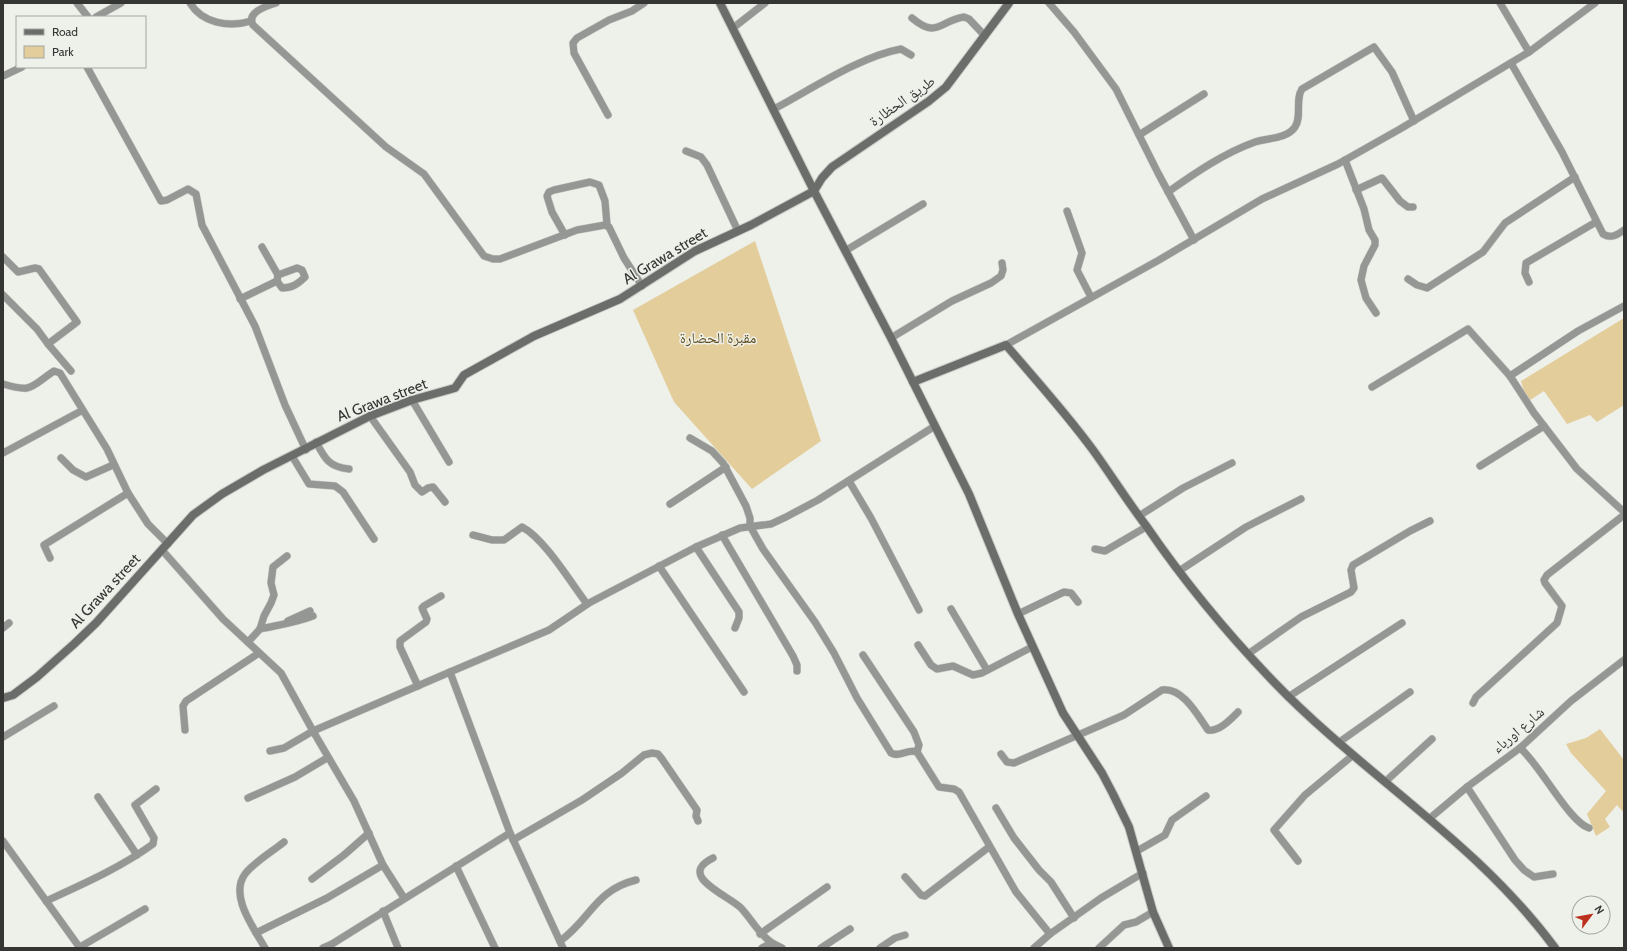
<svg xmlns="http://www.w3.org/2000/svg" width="1627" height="951" font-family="Cabin,'Noto Naskh Arabic',sans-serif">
  <rect width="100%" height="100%" fill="#eef0ea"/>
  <g fill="#e3cd9b">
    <polygon points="755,241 821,441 752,489 674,402 633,310"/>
    <polygon points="1624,318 1624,405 1597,422 1590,415 1567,424 1544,391 1527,402 1521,381"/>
    <polygon points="1600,729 1624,760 1624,813 1617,805 1605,819 1610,827 1596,836 1587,814 1606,791 1571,753 1566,744 1586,738"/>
  </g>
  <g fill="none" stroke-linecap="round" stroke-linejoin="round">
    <g stroke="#c9cbc6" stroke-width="8">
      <g id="street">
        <polyline points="77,3 88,17"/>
        <path d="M190,3C202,23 229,28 251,21"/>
        <path d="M276,3C267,6 246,12 253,25L386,147L424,174L484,256L493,259H500L577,230L605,225L609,227L624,258L642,286"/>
        <polyline points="1049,3 1074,32 1116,89 1158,173 1194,240"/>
        <polyline points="1500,3 1529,52"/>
        <polyline points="96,17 121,3"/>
        <path d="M912,18C937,39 939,21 964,17L969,19L985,36"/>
        <polyline points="733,28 765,3"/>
        <path d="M1511,63L1562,152L1603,234C1611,239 1617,235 1624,230"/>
        <polyline points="87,67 161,201 167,200 188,189 196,194 202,225 255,326 285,405 306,450"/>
        <polyline points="3,76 22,67"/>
        <path d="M774,109C810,90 861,56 901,49L911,55"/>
        <polyline points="608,115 574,53 573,43 577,38 609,20 632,11 644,3"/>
        <polyline points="1139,135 1204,94"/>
        <polyline points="686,151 701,157 707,165 738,231"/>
        <polyline points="1345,160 1364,209 1369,230 1375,240 1375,245 1364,266 1361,280 1366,298 1376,313"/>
        <polyline points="1356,190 1382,178 1400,201 1408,207 1413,207"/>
        <path d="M1168,192C1195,173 1224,153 1255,142C1267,138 1287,139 1295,127C1302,117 1295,99 1302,89L1374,47L1392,72L1414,121"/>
        <polyline points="1067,211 1082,253 1077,270 1091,297"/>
        <polyline points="565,235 552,212 547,196 549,192 554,190 590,182 599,185 605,201 607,225"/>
        <polyline points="845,251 923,204"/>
        <polyline points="3,257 18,272 35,268 39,269 77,322 48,344 71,371"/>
        <polyline points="1408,279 1417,285 1427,288 1483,252 1505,223 1575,177"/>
        <path d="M277,281L282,288C292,288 298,284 305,277L302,270L297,268L278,275"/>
        <polyline points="1529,282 1525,273 1526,263 1596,222"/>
        <polyline points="3,295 37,329 48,344"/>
        <polyline points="240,299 277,281 278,275 262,247"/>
        <polyline points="1624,306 1578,331 1510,376 1534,413 1577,469 1624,512"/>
        <polyline points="891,338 952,301 991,283 1001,276 1003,270 1002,263"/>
        <polyline points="1006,345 1159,260 1262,199 1338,164 1400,129 1529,52 1595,3"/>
        <path d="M3,384C33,393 30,387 54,371L60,373L107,449L128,493L148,524L168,544"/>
        <polyline points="1372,387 1468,329 1510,376"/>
        <polyline points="412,400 449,462"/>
        <polyline points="370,416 410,472 415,485 422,492 428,488 433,487 445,502"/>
        <path d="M690,438L712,451L723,463L746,506L750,518V526L763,549L815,622L834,653L857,698L891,753C900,758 908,748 917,752L939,787L954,789L959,792L1016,892L1050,934L1101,898L1143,873"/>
        <path d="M316,442C325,459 329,467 349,469"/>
        <polyline points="3,453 81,411"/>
        <polyline points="292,456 309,484 335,486 343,492 374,539"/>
        <polyline points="61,458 73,470 86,477 113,465"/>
        <polyline points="1480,466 1544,426"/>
        <polyline points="849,481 871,518 919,610"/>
        <polyline points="670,504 726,467"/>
        <polyline points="1139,516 1183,488 1232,463"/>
        <path d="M473,535L492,540H504L522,527C544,538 571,583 587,604"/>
        <polyline points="722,535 793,656 797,665 797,671"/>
        <polyline points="696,547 739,612 739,618 735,628"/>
        <polyline points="1095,549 1105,551 1146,527"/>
        <polyline points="162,550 223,619 281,673 313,731 284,748 270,751"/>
        <polyline points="50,558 44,545 128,493"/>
        <polyline points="659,566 744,692"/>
        <polyline points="1179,571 1246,527 1301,499"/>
        <polyline points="951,609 987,670"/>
        <polyline points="1018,614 1064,592 1071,593 1078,602"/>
        <polyline points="288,621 310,611"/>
        <polyline points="3,628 9,623"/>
        <path d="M260,629C278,625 295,623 313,616"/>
        <polyline points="248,642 260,629 264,616 271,603 274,595 271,583 273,567 287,556"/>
        <polyline points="918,645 931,665 937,669 953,666 973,675 982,673 1032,647"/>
        <polyline points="1248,654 1301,617 1351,592 1354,588 1351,570 1353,565 1410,531 1430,521"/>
        <polyline points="863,655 914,732 919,745 917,752"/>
        <polyline points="418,686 400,647 400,641 426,622 427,619 422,608 424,606 441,596"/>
        <polyline points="1288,697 1402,623"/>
        <polyline points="1473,703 1476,697 1557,623 1562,606 1545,583 1544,580 1547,575 1624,515"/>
        <polyline points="185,730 183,706 186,701 259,653"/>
        <polyline points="3,737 54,706"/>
        <polyline points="1338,743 1410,692"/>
        <path d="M1520,748C1539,763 1569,822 1589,828"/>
        <path d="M1001,754L1007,762L1014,763L1124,715L1162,690C1183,687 1198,716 1208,730C1219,732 1231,719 1238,712"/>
        <polyline points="1386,781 1432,739"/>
        <polyline points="1467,787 1515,860 1524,870 1534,877 1553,874"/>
        <polyline points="98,797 137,855"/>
        <polyline points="248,798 295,777 327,758"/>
        <polyline points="996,808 1014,838 1039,870 1051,882 1074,918"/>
        <polyline points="1429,819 1467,787 1520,748 1571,701 1624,660"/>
        <polyline points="513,840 582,800 622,773 644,755 652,753 658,754 662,759 697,810 696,816 698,821"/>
        <polyline points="3,841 80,948"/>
        <polyline points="1137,851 1165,835 1172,820 1206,796"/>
        <path d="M713,858C676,876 728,895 741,908C753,921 757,932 772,943"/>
        <polyline points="1298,861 1274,830 1305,795 1352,756"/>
        <polyline points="456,866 495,948"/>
        <polyline points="905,877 921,895 925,896 989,847"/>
        <polyline points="312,879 344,855 369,833"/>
        <polyline points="404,898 383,865 354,801 313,731 450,672"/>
        <path d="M46,901C83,884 120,868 153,844L154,838L135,805L156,789"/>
        <polyline points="383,911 398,948"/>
        <polyline points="256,933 327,898 383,865"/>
        <polyline points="760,934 827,887"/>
        <path d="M560,941C590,920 595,890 636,880"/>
        <polyline points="80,947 145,909"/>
        <path d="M265,948C254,928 229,896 245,874C253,863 273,851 284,842"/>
        <polyline points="323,948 332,944 510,833"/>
        <polyline points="563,948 510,833 450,672 549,630 589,603 696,547 740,528 771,524 786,517 818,500 935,426"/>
        <polyline points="762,948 772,943 782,948"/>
        <polyline points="821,948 850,929"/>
        <polyline points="880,948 895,938 905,935"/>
        <polyline points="1034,948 1050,934"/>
        <polyline points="1099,948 1124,925 1136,922 1153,912"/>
      </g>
    </g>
    <g stroke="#c9cbc6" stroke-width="10">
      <g id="secondary">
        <polyline points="720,3 814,191 891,338 969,494 1018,614 1063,713 1102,773 1113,794 1129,827 1153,912 1169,948"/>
        <path d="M913,382L1006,345C1035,379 1066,413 1093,450C1111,475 1128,502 1147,527C1184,581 1227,633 1272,680C1363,775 1476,841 1555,948"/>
        <polyline points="3,698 13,695 37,677 74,644 96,623 193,515 222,494 263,470 370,416 412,400 455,388 464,375 534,336 620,299 695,251 751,225 814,191 822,178 832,167 929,101 946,87 1009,3"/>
      </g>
    </g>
    <use href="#street" stroke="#959794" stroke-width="7"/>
    <use href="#secondary" stroke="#6a6d6a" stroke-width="8"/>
  </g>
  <g text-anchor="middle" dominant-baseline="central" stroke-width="3" stroke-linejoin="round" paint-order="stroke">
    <g font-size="15" fill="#353634" stroke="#eef0ea">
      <text transform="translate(902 101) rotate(-35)">طريق الحظارة</text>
      <text transform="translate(665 256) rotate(-31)">Al Grawa street</text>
      <text transform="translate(382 400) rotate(-21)">Al Grawa street</text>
      <text transform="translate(105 591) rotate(-47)">Al Grawa street</text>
      <text transform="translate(1518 730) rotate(-40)">شارع اورباء</text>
    </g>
    <g font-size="15" fill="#614e1f" stroke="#eef0ea">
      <text x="718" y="338">مقبرة الحضارة</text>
    </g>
  </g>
  <rect width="1627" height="951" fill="none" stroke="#353634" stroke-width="8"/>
  <rect x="16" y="16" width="130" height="52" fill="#eef0ea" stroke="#a4a6a1"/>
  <rect x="24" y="29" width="20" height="6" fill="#6a6d6a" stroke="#a4a6a1"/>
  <text x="52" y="36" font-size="12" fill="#353634">Road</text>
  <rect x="24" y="46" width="20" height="12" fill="#e3cd9b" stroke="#a4a6a1"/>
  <text x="52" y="56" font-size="12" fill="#353634">Park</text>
  <g transform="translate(1591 915) rotate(58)"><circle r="19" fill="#eef0ea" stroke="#a4a6a1"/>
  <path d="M0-3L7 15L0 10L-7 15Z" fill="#bc301e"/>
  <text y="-6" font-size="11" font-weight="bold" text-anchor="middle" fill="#353634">N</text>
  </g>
</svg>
